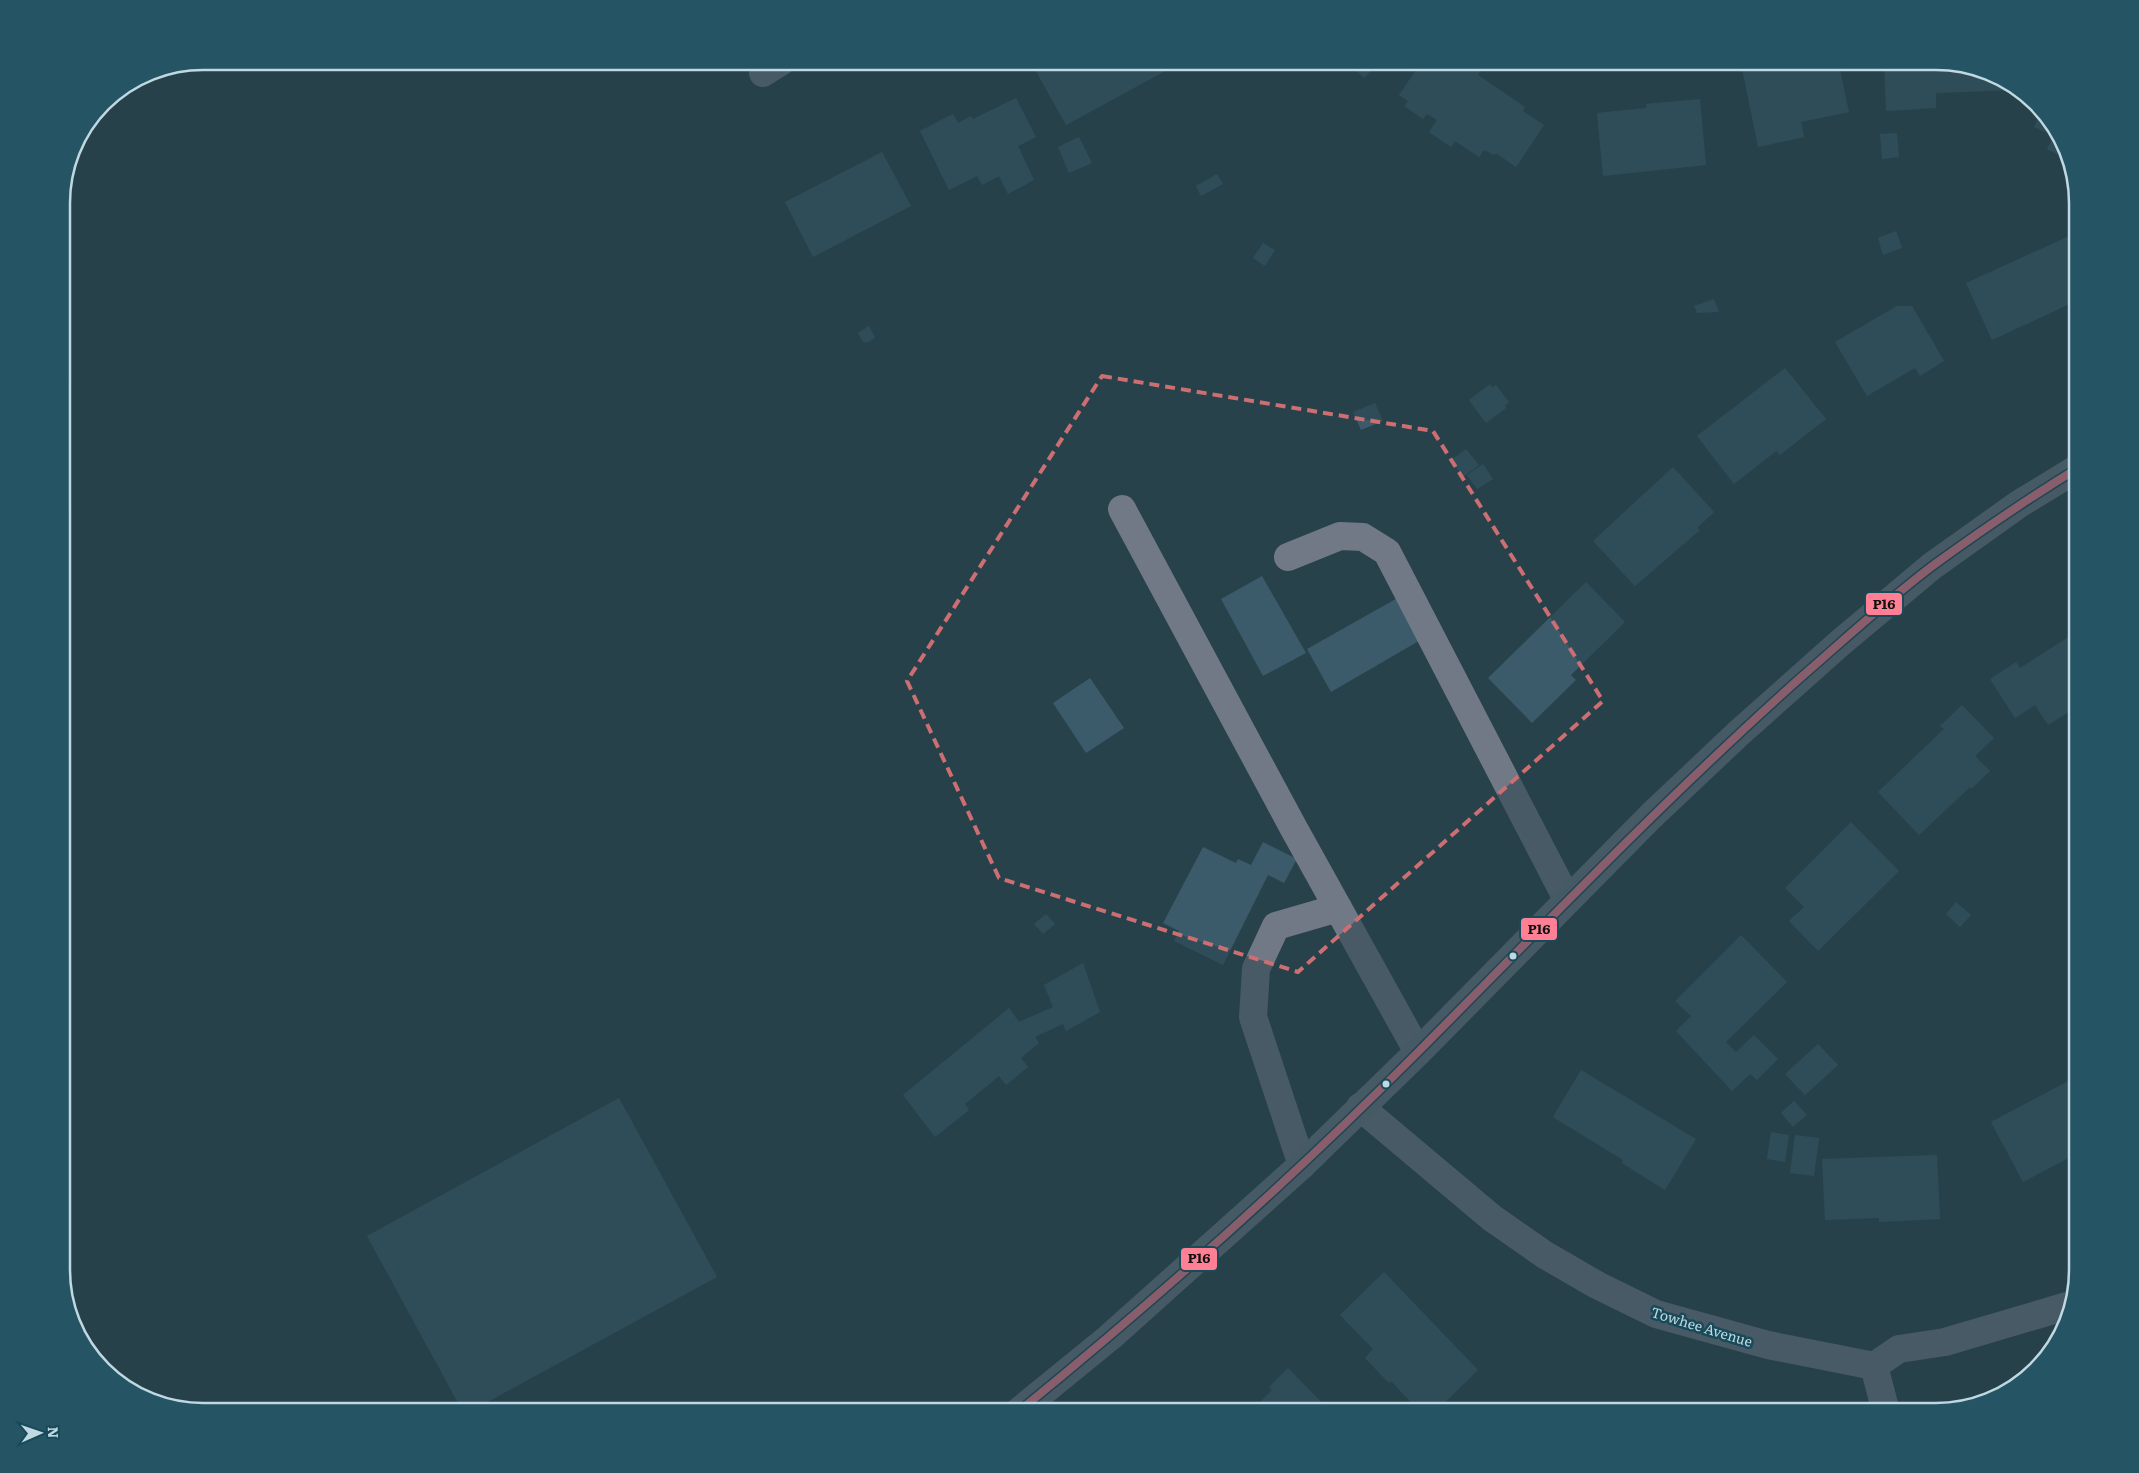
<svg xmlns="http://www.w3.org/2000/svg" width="2139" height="1473" font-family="Literata,serif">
  <rect width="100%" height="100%" fill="#27424b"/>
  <g fill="#3b5b6b">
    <polygon points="1054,61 1162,61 1167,70 1066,125 1036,71"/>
    <polygon points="1347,61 1380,61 1364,78"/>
    <polygon points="1422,61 1468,61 1481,70 1478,75 1525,107 1523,111 1544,125 1516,167 1496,153 1494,155 1484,150 1479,157 1455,141 1451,147 1429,132 1437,120 1427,114 1423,119 1404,106 1408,101 1399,95"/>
    <polygon points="1774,61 1789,61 1790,65 1807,61 1838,61 1849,112 1801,122 1804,137 1758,147 1742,68"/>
    <polygon points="1884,61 1936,61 2015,85 2016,90 1936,93 1936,108 1886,111"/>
    <polygon points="1016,98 1036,137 1018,146 1034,180 1008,194 999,176 982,185 977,176 949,190 920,131 953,114 958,123 971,116 973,119"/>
    <polygon points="1700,99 1706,165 1603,176 1597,113 1646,108 1646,104"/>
    <polygon points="2040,114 2063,140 2068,160 2047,149 2054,136 2034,127"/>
    <polygon points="1897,133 1899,157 1882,159 1880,134"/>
    <polygon points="1079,137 1092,163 1069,173 1058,147"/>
    <polygon points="882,152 911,206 813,257 785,202"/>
    <polygon points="1217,174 1223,184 1201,196 1196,186"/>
    <polygon points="1896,231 1902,248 1883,255 1878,238"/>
    <polygon points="2069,236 2078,255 2078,300 1992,340 1966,283"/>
    <polygon points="1263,243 1275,250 1265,266 1253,258"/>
    <polygon points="1714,299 1719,312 1697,313 1694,306"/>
    <polygon points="1897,306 1912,306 1944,361 1920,376 1915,368 1867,396 1835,342"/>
    <polygon points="869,326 875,338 868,342 863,342 858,333"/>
    <polygon points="1785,368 1826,419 1780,455 1776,451 1734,484 1697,436"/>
    <polygon points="1490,384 1492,388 1496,385 1509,402 1505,405 1506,408 1486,423 1469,400"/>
    <polygon points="1375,403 1383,421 1361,430 1353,412"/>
    <polygon points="1466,449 1479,465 1463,477 1451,460"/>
    <polygon points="1483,464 1493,479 1477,489 1467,475"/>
    <polygon points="1673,467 1714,512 1697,528 1700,530 1635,586 1593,541"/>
    <polygon points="1262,576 1306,653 1263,676 1221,599"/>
    <polygon points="1586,582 1625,622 1571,675 1576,680 1532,723 1488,678"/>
    <polygon points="1401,596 1424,638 1331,692 1307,649"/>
    <polygon points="2078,631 2078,703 2070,708 2072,710 2048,725 2035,705 2015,718 1990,679 2016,662 2020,668"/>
    <polygon points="1090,678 1124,728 1086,753 1053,703"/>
    <polygon points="1962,705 1994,738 1975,756 1990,771 1971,789 1970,787 1919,835 1878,792 1944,729 1940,726"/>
    <polygon points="1851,822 1899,871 1818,951 1789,921 1804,907 1785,888"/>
    <polygon points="1263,842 1297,859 1284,883 1268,875 1223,965 1174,941 1179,931 1163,923 1203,847 1236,863 1238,859 1251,865"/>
    <polygon points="1956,902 1971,915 1960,927 1946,914"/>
    <polygon points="1046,914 1055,924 1043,934 1034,924"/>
    <polygon points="1741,935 1787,982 1726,1042 1736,1052 1754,1035 1778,1059 1757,1080 1750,1074 1732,1091 1676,1031 1691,1016 1675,1001"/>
    <polygon points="1083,963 1100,1012 1066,1031 1063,1024 1035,1037 1039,1043 1021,1058 1028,1067 1006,1085 999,1076 965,1104 969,1110 935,1137 903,1095 1009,1008 1019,1022 1053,1007 1044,985"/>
    <polygon points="1818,1044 1838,1065 1805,1095 1785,1074"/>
    <polygon points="1581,1070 1696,1139 1665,1190 1622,1163 1623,1160 1553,1117"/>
    <polygon points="2078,1076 2078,1153 2023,1182 1991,1122"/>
    <polygon points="619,1098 717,1277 469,1412 463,1412 367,1236"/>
    <polygon points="1794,1101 1807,1115 1793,1127 1781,1113"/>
    <polygon points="1771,1132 1789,1135 1785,1162 1767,1159"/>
    <polygon points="1795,1135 1819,1138 1814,1176 1790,1173"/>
    <polygon points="1937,1155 1940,1219 1879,1222 1879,1218 1825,1220 1822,1159"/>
    <polygon points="1384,1272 1478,1370 1435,1412 1420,1412 1391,1381 1389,1383 1365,1358 1373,1349 1340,1315"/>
    <polygon points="1288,1368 1331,1412 1250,1412 1272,1390 1269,1387"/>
  </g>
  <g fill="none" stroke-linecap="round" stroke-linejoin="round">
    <g stroke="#727986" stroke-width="28">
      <polyline points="763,73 782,61"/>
      <polyline points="1122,509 1293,827 1418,1052"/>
      <polyline points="1288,557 1340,536 1363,537 1387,552 1567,899"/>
      <polyline points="1360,1107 1492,1218 1545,1255 1597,1285 1656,1314 1768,1345 1874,1366 1899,1349 1945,1342 2067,1306"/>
      <polyline points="1302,1165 1253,1017 1256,969 1276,926 1338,908"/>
      <polyline points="1874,1366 1886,1412"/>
    </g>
    <polyline stroke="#6b7884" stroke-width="28" points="1018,1412 1110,1337 1302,1165 1418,1052 1651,816 1740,732 1840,643 1932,566 2019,504 2078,468"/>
    <g stroke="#184a5a" stroke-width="11">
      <path id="bus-1" d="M1018,1412C1158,1298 1294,1177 1421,1049C1546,923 1667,797 1799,679C1844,640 1888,599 1935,564C1982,530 2029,498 2078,468"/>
    </g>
    <use href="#bus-1" stroke="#ff8094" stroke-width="8"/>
  </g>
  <path d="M0 0H2139V1473H0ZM1102,376L1433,431L1603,701L1298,972L999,878L907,681Z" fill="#27424b" fill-opacity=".55" fill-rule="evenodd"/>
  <path fill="none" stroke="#cd6e72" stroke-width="4" stroke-dasharray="10 6" stroke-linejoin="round" d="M1102,376L1433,431L1603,701L1298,972L999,878L907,681Z"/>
  <g fill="#bfd8e1" stroke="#184a5a" stroke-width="2">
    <circle cx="1513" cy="956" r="4.5"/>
    <circle cx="1386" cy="1084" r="4.5"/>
  </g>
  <g text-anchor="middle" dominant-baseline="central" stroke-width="5" stroke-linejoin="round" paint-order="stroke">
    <g font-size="14" fill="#bfd8e1" stroke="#184a5a">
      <text transform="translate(1702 1326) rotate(17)">Towhee Avenue</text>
    </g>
  </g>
  <path d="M0 0H2139V1473H0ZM203 70H1936A133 133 0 0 1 2069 203V1270A133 133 0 0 1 1936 1403H203A133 133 0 0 1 70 1270V203A133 133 0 0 1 203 70Z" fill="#255565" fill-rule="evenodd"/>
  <path fill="none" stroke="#bfd8e1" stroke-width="2.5" d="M203 70H1936A133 133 0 0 1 2069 203V1270A133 133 0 0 1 1936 1403H203A133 133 0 0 1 70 1270V203A133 133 0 0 1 203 70Z"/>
  <g stroke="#184a5a" stroke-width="2">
    <rect x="1865" y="592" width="38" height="24" rx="5" fill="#ff8094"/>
    <rect x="1520" y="917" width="38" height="24" rx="5" fill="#ff8094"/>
    <rect x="1180" y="1247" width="38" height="24" rx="5" fill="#ff8094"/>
  </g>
  <g font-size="14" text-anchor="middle" font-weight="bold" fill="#111">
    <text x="1884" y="609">P16</text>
    <text x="1539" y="934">P16</text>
    <text x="1199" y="1263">P16</text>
  </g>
  <g transform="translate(40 1433) rotate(88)" stroke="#184a5a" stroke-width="4" paint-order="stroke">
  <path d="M0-4L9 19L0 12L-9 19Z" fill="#bfd8e1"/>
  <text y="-8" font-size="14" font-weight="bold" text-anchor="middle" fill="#bfd8e1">N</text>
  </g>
</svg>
